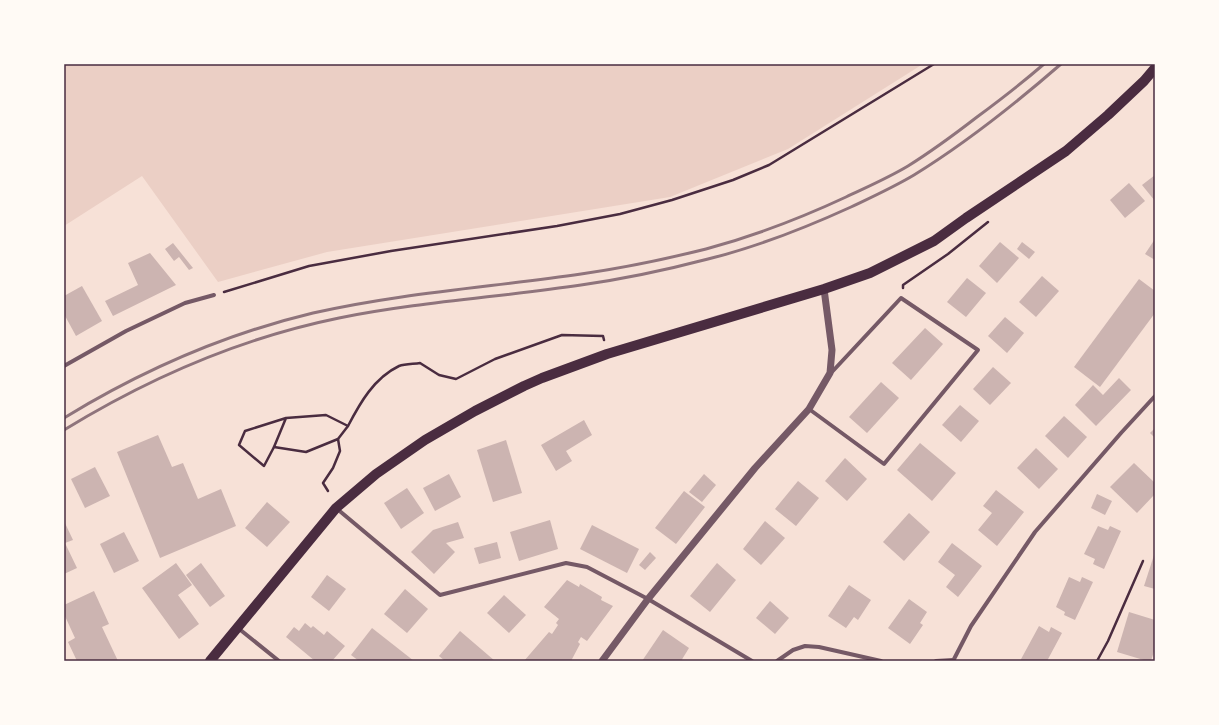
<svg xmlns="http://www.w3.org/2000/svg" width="1219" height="725" font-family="Rubik,sans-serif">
  <rect width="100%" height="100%" fill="#f7e1d7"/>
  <polygon fill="#ebcfc5" points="64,64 923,64 788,149 670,197 327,252 218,282 142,176 64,226"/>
  <g fill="#ccb4b1">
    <polygon points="1155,175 1155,201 1142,185"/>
    <polygon points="1129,183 1145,201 1125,218 1110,200"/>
    <polygon points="1155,239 1155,260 1145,254"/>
    <polygon points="1000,242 1019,258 997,283 979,266"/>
    <polygon points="1022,242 1035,252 1029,259 1017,249"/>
    <polygon points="173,243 193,268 189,270 179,257 174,261 165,249"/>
    <polygon points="150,253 176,285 113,316 105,301 138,285 128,263"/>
    <polygon points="1042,276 1059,291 1036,317 1019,302"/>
    <polygon points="967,278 986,293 966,317 947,302"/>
    <polygon points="1139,279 1155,291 1155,313 1100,387 1074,367"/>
    <polygon points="82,286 102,321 76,336 64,314 64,296"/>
    <polygon points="1005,317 1024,333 1007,353 988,336"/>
    <polygon points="925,328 943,344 911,380 892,363"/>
    <polygon points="993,367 1011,383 990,405 973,389"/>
    <polygon points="1119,378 1131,390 1096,426 1075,405 1093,385 1103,395"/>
    <polygon points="881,382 899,398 867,433 849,417"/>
    <polygon points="960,405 979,421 961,442 942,425"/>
    <polygon points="1064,416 1087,437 1068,458 1045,436"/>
    <polygon points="584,420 592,435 566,451 572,461 556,471 541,445"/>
    <polygon points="1155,428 1155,438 1150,433"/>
    <polygon points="158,435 172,467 183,463 198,499 221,489 236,526 160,558 117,452"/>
    <polygon points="506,440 522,493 493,502 477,450"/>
    <polygon points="920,443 956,473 932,501 897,470"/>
    <polygon points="1036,448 1058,469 1039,489 1017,468"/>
    <polygon points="845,458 867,479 847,501 825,481"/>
    <polygon points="1134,463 1155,483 1155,494 1137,513 1110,487"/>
    <polygon points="95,467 110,496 85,508 71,479"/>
    <polygon points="449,474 461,497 435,511 423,488"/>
    <polygon points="704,474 716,485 702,502 689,492"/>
    <polygon points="798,481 819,498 796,526 775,509"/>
    <polygon points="407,488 424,513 401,529 384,503"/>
    <polygon points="996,490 1024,512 997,546 978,530 992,513 983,506"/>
    <polygon points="684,491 705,507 676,544 655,528"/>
    <polygon points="1097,494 1112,501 1105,515 1091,508"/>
    <polygon points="267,502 290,522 267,547 245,528"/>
    <polygon points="909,513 930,532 904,561 883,542"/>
    <polygon points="550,520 558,549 519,561 510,532"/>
    <polygon points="64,521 73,540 65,543 77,568 64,574"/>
    <polygon points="765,521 785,538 761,565 743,549"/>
    <polygon points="458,522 464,538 446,543 455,552 434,574 411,552 433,530"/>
    <polygon points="592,525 639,549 627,573 580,549"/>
    <polygon points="1098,526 1108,530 1110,526 1121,531 1104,569 1093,564 1095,559 1084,554"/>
    <polygon points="124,532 139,561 114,573 100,544"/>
    <polygon points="497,542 501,558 479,564 474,548"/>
    <polygon points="952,543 982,566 958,597 946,587 955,575 938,562"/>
    <polygon points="650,552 656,558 645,570 639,565"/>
    <polygon points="1155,552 1155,589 1144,586"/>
    <polygon points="176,563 192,585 178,595 199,624 179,639 142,588"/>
    <polygon points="201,563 225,596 210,607 186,575"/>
    <polygon points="717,563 736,580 710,612 690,596"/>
    <polygon points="327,575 346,589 329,611 311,597"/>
    <polygon points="1069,577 1080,582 1082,577 1093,582 1075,620 1064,615 1065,612 1056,607"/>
    <polygon points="567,580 579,587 580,584 602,597 601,600 613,606 587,641 581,637 578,642 580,644 571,661 524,661 549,632 552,634 558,625 556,623 559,619 544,607"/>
    <polygon points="849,585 871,600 858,620 854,617 846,628 828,616"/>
    <polygon points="405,589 428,609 407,633 384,614"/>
    <polygon points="94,591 109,624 102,627 118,661 77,661 68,642 75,638 64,614 64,605"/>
    <polygon points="504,595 526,615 509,633 487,613"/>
    <polygon points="909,599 927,612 920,623 923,625 910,644 888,628"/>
    <polygon points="770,601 789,618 775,634 756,618"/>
    <polygon points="1129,612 1155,620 1155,648 1151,661 1147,661 1117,652"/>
    <polygon points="305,623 311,628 313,626 324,635 327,631 345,646 332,661 315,661 286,637 294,627 299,631"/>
    <polygon points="1039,626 1049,632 1051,627 1062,633 1047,661 1020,661"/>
    <polygon points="372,628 414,661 359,661 351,655"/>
    <polygon points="663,630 689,648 681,661 642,661"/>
    <polygon points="460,631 495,661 445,661 439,656"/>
  </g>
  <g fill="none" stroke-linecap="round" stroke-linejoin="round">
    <g stroke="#4a2c40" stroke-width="2.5">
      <polyline points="903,288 903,285 948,254 988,222"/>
      <polyline points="224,292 309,266 391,251 557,226 620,214 672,200 733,180 769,165 934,64"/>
      <path d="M286,418L274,447L264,466L239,445L245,431L286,418L326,415L348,426C360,403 374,378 399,366C405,364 414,364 420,363L439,375L456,379L495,359L562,335L603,336L604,340"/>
      <polyline points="274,447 306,452 338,439 348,426"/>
      <polyline points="328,491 323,483 333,468 340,451 338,439"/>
      <polyline points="1097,661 1108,641 1143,561"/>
    </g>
    <g stroke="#755966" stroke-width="4">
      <polyline points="64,366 126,331 185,303 214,295"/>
      <polyline points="809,409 884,464 978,350 901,298 831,373"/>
      <polyline points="336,508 440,595 566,563 587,567 648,599 752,661"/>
      <polyline points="238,628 279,661"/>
      <polyline points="777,661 793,650 805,646 819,647 881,661"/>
      <polyline points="936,661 953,660"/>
      <polyline points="953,661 971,626 1035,532 1121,433 1155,396"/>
    </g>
    <polyline stroke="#755966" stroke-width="7" points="602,661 648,599 755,468 809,409 830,373 832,350 824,289"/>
    <polyline stroke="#4a2c40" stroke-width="10" points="210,661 336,508 376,474 425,440 475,411 524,386 542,378 607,354 824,289 870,273 934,241 966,218 1066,151 1108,115 1144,81 1155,68"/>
    <g stroke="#8f747c" stroke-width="3">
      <path d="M64,418C141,371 225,334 313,313C401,293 492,287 581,274C623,268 666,259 706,249C754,236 801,218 846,197C867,187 888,178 908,166C932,151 955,134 977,117C1000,100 1022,83 1044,64"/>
      <path d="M64,430C149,378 241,338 339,318C419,302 500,297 581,285C623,279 666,270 708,259C757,247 805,228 851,207C872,197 894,187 914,175C966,143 1015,104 1061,64"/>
    </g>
  </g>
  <rect width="1219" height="725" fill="none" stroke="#fffaf5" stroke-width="130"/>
  <rect x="65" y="65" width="1089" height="595" fill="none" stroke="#4a2c40" stroke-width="1.5"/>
</svg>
